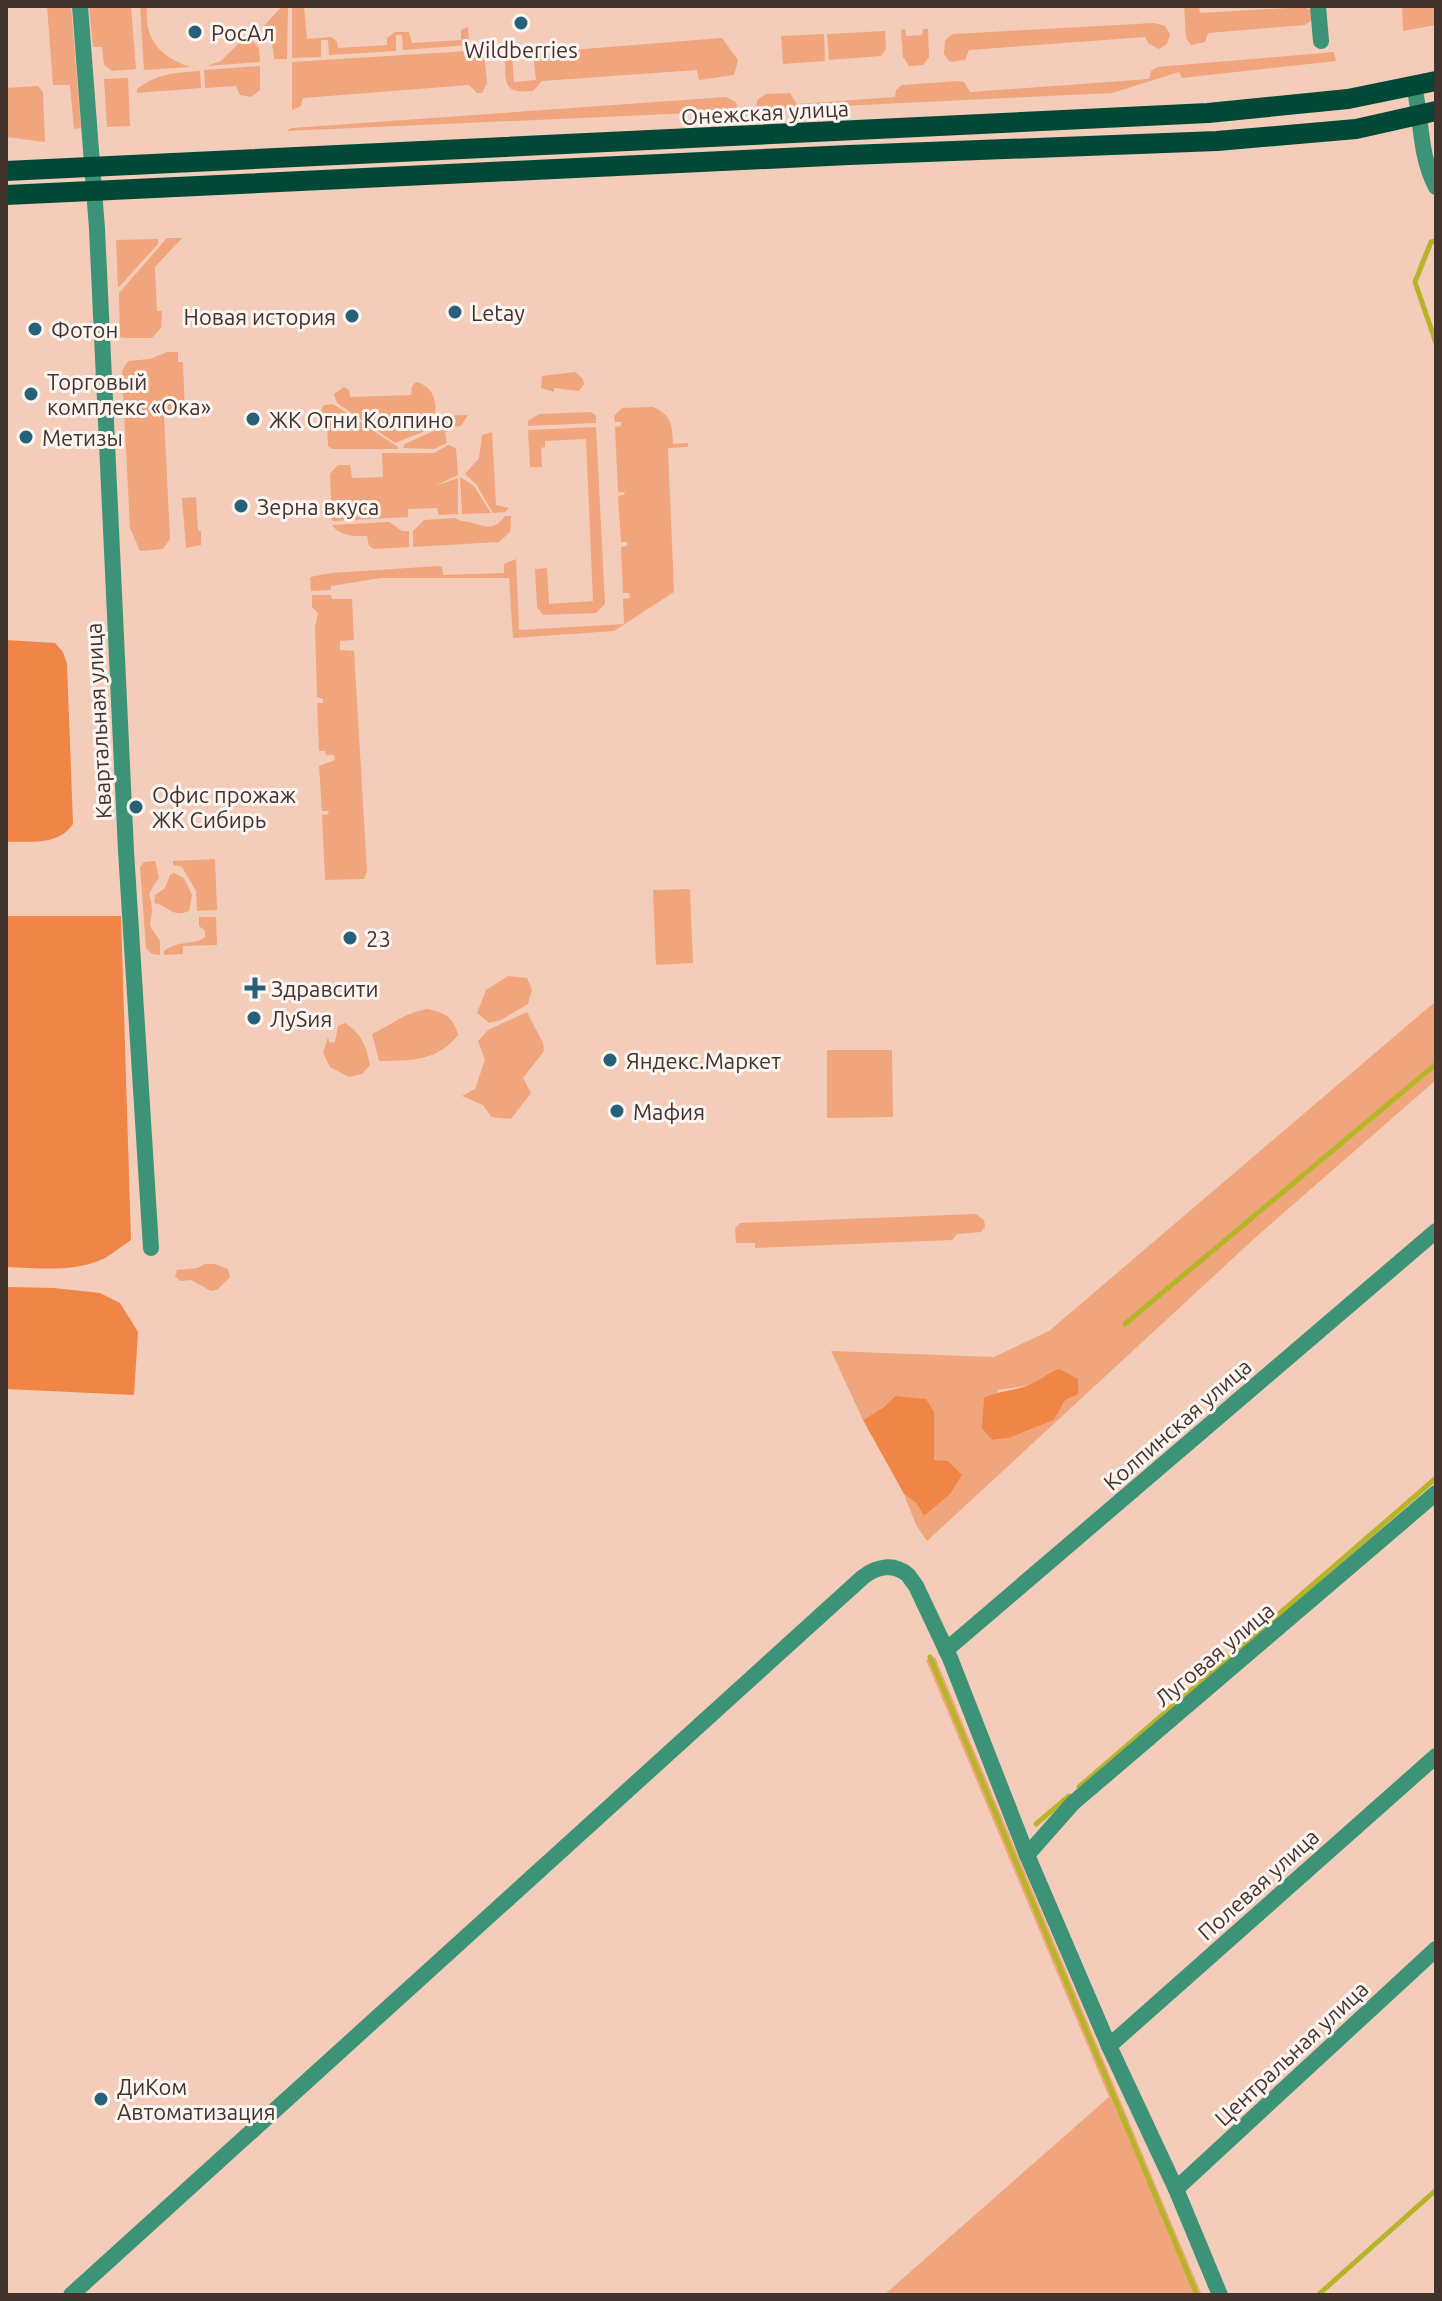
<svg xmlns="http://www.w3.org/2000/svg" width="1442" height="2301" font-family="Ubuntu,sans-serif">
  <rect width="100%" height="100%" fill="#f3cdb9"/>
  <g fill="#f1a57c" fill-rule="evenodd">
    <polygon points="47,6 71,6 81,128 74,129 70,85 53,85"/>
    <polygon points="89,6 131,6 136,69 112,71 104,65 102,47 93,47"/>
    <path d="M140,6H147C144,39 160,57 190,67L144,70Z"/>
    <polygon points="282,6 288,6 287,59 274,59 271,34 264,26"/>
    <polygon points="292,6 304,6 307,39 331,37 337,42 338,48 387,45 387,38 395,32 409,32 412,43 461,40 461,30 468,27 469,45 403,50 402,35 396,35 396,51 329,55 328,40 321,40 321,57 292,58"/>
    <polygon points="1184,6 1199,6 1200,13 1304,7 1311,10 1312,20 1305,25 1208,33 1205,42 1191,45 1186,38"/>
    <polygon points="1402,6 1436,6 1436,25 1403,31"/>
    <polygon points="1154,23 1165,26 1170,34 1167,44 1159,49 1149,44 1145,37 969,50 965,60 950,62 944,54 945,40 953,34"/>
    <polygon points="905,29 906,36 922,35 923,29 928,29 929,57 923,65 909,66 903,57 901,30"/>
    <polygon points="885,31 886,49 881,56 829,60 827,34"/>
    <polygon points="824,34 825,61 783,64 781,36"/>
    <polygon points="247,35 259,48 260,62 206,66 221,61"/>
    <path d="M722,38L738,60L734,75L699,80L697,70L542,81L533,91C501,94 506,82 505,55H512L514,82L536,80L533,53Z"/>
    <polygon points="484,50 487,83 482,93 477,93 469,85 303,98 301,106 292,110 292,62"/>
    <polygon points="1334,52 1336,61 1182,78 1179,72 1112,93 756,110 757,100 766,94 790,93 797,104 895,97 896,90 902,85 959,81 964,82 970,92 1149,79 1151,71 1157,67"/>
    <polygon points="260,66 260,90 251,97 240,95 236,86 205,88 204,70"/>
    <path d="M200,71L201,88L137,93V89C159,73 173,73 200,71Z"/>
    <polygon points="128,78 130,126 107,127 104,79"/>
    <polygon points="38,86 43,92 45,142 6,137 6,88"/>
    <polygon points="726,97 736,102 738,111 286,131 292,128"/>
    <polygon points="167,238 182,238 155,267 157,311 162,311 161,328 152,338 124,338 120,337 119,293"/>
    <polygon points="158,239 158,244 118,288 116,240"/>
    <polygon points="167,352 178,352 178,362 183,362 185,414 164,416 170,539 163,549 140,551 130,528 122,371 128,361 150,359"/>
    <polygon points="575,372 583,379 584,384 579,391 554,388 554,392 541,388 542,376"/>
    <path d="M416,382C437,387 437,407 434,425L428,430L395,443L337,403L334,394L344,387L349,390L350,397L411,395L412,386Z"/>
    <polygon points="333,404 398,447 398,449 332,449 328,446 327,419 319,417 319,414 324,405"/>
    <path d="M653,407C672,415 672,425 673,444L688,443V447L668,448L674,592L614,631L513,638L509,578H381L331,586V590L311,591L310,577L331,573L439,566L442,567L443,575L504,573V564L516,559L519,630L624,624L623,599L630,598L629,593H623L621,547L627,546V542H621L618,496L624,495L625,492H618L615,427L621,426V422H615L614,416L622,408Z"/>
    <polygon points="591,412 596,416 596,423 528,426 528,421 539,414"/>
    <polygon points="468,415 461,426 450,427 445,433 447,443 434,449 403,448 405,444 431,432 441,416"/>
    <polygon points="596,427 605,604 596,613 543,615 537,607 535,569 547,568 549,604 593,601 586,439 545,441 545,447 541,448 542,467 530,467 528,430"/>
    <polygon points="492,432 496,505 509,508 505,512 493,513 476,484 465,474 479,458 482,435"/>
    <polygon points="448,445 456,448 458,475 435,486 458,478 458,514 439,515 437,508 408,509 408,517 332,521 330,474 338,465 350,465 352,478 383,477 382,453 434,453"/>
    <polygon points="460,477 474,486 491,513 462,514"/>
    <polygon points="196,497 198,530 201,531 201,545 186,548 182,498"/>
    <path d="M505,516H511L510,532L499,542L413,547V531L424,520L455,518L461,521C478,521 491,536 505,516Z"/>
    <path d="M389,522L402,531H409V547L374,549L369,546L367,536C354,536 341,537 332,525Z"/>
    <polygon points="312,595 331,595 332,599 352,599 354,640 340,641 340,650 354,651 367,871 364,879 325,880 322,815 329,814 328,811 322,811 319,766 335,760 334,755 326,755 325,751 319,751 317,703 323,703 323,699 317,697 315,627 318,613 312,607"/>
    <polygon points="215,859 217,910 197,911 196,891 182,867 173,865 173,861"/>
    <path d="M155,861L159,878C143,901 152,891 152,911C152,916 150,921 150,926L160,941V955L152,954L146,948L140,867L144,862Z"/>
    <path d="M174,873L184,878L192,895L189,911C172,918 169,906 154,903L155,895L165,888L170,875Z"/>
    <polygon points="690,889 693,963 656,965 653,890"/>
    <path d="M199,917H216L217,945L183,946V954L164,955V951C181,939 194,946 205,937V931L199,926Z"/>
    <polygon points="508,976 527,978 532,990 528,1004 501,1020 489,1023 477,1013 486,990"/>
    <path d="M1436,1001V1080L1256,1237L927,1541L916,1525L904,1494L916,1503L924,1516L937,1504L932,1444L933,1412L895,1396L884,1407L863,1420L831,1351L994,1357L1049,1331ZM1030,1385L1065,1399L1054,1420L1009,1438L992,1440L998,1390Z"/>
    <path d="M427,1009C445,1013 453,1016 458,1035C438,1061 410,1061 379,1061L372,1034C391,1025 406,1012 427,1009Z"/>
    <polygon points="527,1012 543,1043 544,1051 523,1078 531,1093 511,1119 491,1117 483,1105 462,1096 475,1089 485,1060 478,1041 488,1030"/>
    <path d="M345,1023C362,1034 366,1046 370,1065L362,1074L349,1077L330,1067L323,1053L328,1037L330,1043L335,1042L338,1026Z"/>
    <polygon points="827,1050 892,1050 893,1117 827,1118"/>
    <polygon points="976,1214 984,1220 985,1227 981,1232 957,1234 952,1240 755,1248 755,1243 736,1243 735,1228 740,1223"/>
    <polygon points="205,1264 215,1264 228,1269 230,1277 217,1290 211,1291 191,1280 180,1281 175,1276 177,1270 197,1268"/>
    <polygon points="935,1657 1176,2234 1202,2295 884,2295 1109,2097 926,1660"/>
  </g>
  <g fill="#f08548">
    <path d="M6,640L55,643L63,652L67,664L73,824C58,846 31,841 6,842Z"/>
    <path d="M6,916H121L131,1240C123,1245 114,1253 105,1258C75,1273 38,1268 6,1267Z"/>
    <polygon points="6,1287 54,1288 100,1293 120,1303 138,1332 134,1395 6,1389"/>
    <path d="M1059,1369L1078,1379V1394L1065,1400L1054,1420L1009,1438L992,1440L982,1428L984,1398C999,1390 1014,1391 1029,1385C1039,1381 1048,1373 1059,1369Z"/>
    <polygon points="895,1396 926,1399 934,1412 934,1460 948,1461 962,1475 950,1494 924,1516 916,1503 904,1494 863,1420 884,1407"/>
  </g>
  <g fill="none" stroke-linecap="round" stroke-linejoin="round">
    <g stroke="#b6b428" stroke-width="5">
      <polyline points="1435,241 1431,242 1415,282 1436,343"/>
      <polyline points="1125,1324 1436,1064"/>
      <polyline points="930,1657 1197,2295"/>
      <polyline points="1079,1787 1436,1478"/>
      <polyline points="1036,1824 1069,1796"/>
      <polyline points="1318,2295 1436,2190"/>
    </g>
    <g stroke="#3c9377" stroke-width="16">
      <polyline points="80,6 97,229 126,851 151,1248"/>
      <polyline points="1318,6 1321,41"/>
      <path d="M1414,86C1422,120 1419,155 1436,187"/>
      <polyline points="946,1650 1436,1231"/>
      <polyline points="1027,1855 1073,1803 1436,1493"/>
      <polyline points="1109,2046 1436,1756"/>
      <polyline points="1176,2189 1436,1949"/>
      <path d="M71,2295L863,1577C877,1566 894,1563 908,1575L916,1586L950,1658L1027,1855L1109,2046L1176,2189L1220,2295"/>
    </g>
    <g stroke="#014936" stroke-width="20">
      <polyline points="6,171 1208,113 1348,99 1436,81"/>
      <polyline points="6,195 849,155 1217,141 1356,129 1436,111"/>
    </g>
  </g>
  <g fill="#266179" stroke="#fdf5f1" stroke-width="3">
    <circle cx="521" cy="23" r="8"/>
    <circle cx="195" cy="32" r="8"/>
    <circle cx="455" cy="312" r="8"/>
    <circle cx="352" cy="316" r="8"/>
    <circle cx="35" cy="329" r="8"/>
    <circle cx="31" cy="394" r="8"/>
    <circle cx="253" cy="419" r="8"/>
    <circle cx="26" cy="437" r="8"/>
    <circle cx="241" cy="506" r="8"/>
    <circle cx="136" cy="807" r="8"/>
    <circle cx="350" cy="938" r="8"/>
    <path d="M251 976h8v8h8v8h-8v8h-8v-8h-8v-8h8z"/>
    <circle cx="254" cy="1018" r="8"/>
    <circle cx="610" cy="1060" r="8"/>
    <circle cx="617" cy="1111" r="8"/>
    <circle cx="101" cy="2099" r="8"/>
  </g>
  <g text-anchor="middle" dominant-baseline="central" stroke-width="6" stroke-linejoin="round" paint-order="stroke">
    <g font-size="22" fill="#42332c" stroke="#fdf5f1" text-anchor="start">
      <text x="211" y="32">РосАл</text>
      <text x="521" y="49" text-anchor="middle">Wildberries</text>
      <text x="471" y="312">Letay</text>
      <text x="336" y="316" text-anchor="end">Новая история</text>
      <text x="51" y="329">Фотон</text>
      <text x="47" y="381">Торговый<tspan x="47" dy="25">комплекс «Ока»</tspan></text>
      <text x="269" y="419">ЖК Огни Колпино</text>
      <text x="42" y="437">Метизы</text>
      <text x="257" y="506">Зерна вкуса</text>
      <text x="152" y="794">Офис прожаж<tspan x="152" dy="25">ЖК Сибирь</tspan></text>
      <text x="366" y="938">23</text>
      <text x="271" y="988">Здравсити</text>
      <text x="270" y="1018">ЛуSия</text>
      <text x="626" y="1060">Яндекс.Маркет</text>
      <text x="633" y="1111">Мафия</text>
      <text x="117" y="2086">ДиКом<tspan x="117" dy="25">Автоматизация</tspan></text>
    </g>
    <g font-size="22" fill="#42332c" stroke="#fdf5f1">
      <text transform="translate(765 112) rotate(-3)">Онежская улица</text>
      <text transform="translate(98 721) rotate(-93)">Квартальная улица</text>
      <text transform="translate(1177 1424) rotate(-41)">Колпинская улица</text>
      <text transform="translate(1214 1654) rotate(-40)">Луговая улица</text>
      <text transform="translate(1258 1884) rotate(-42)">Полевая улица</text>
      <text transform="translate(1291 2053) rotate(-43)">Центральная улица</text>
    </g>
  </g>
  <rect width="1442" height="2301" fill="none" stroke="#42332c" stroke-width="16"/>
</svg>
